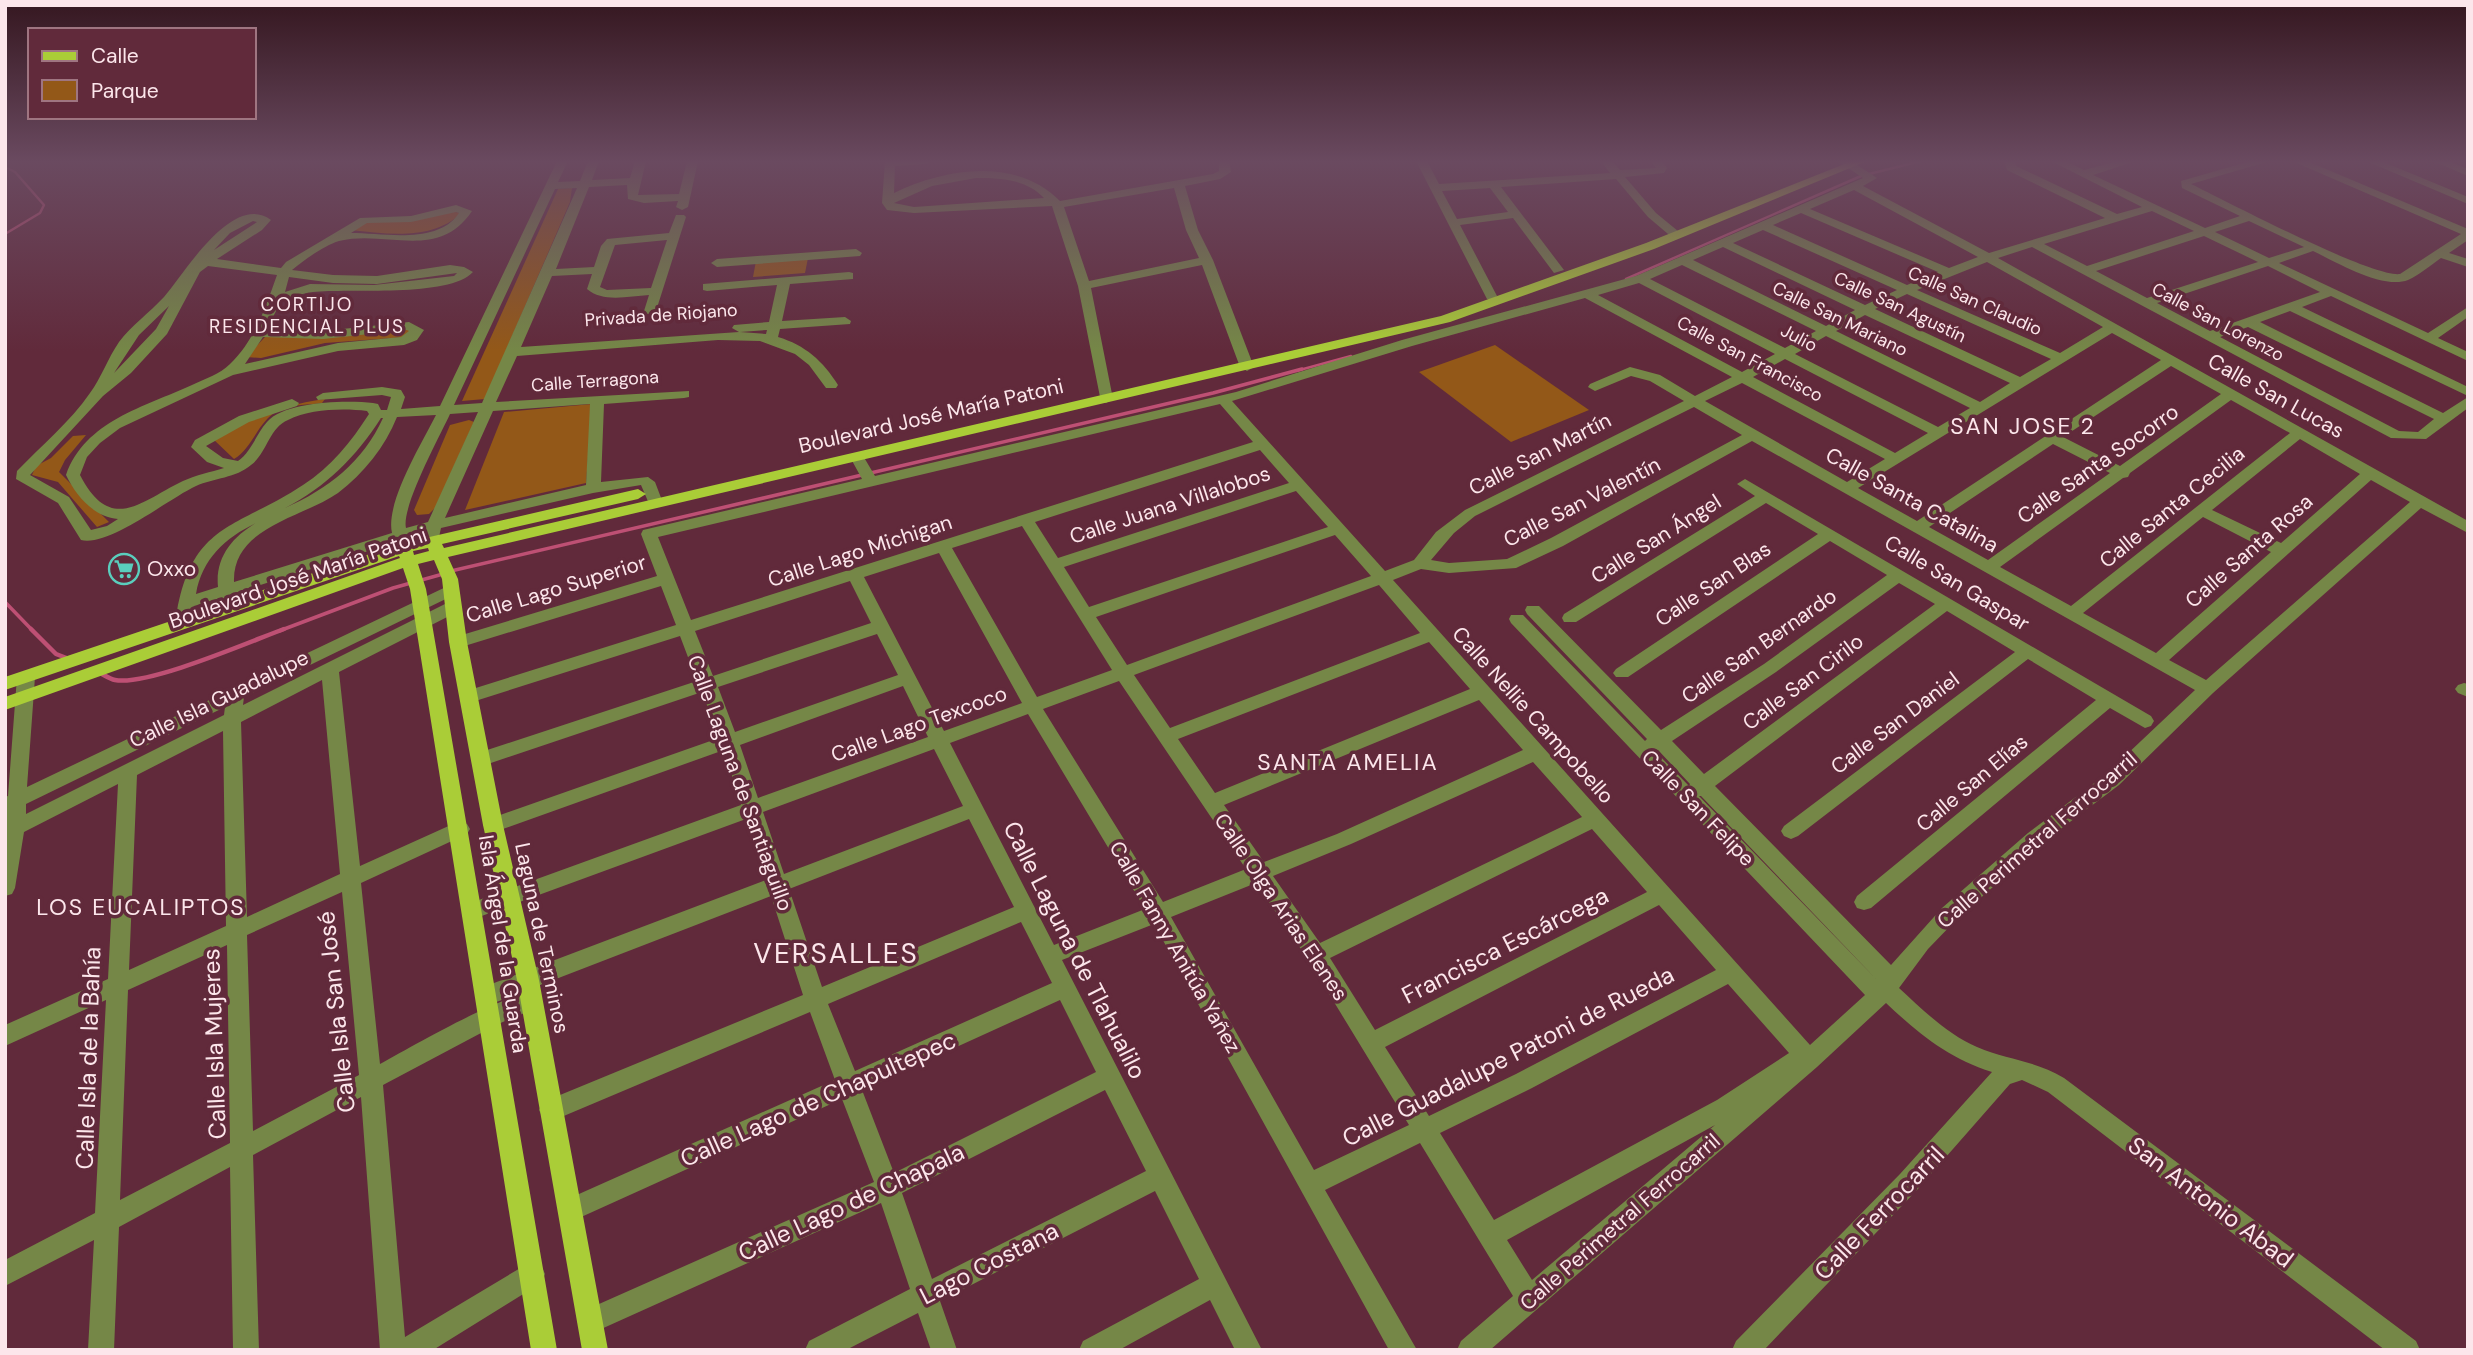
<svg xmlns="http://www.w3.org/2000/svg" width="2473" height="1355" font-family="'DM Sans',sans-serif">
  <rect width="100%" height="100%" fill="#612a3b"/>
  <g fill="#935818">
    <polygon points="572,188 570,202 485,399 462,401 558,189"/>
    <path d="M448,211L462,213C431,241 389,234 350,230L366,219L396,220Z"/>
    <polygon points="808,258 805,273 753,277 756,261"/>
    <polygon points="407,328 416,331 406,337 325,343 261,358 246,357 266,336"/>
    <polygon points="1495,345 1589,410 1511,442 1419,372"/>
    <path d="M325,399L322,403C306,405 287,404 274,413C257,425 252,448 234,459L212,438C251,419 281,405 325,399Z"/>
    <polygon points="592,404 586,483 465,510 504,412"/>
    <polygon points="469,420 474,422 435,508 429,514 417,515 414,510 450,425"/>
    <polygon points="86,435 65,460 59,472 109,522 97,527 58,482 32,475 36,466 51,458 73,436"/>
  </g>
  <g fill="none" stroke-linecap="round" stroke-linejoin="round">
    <g stroke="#be5074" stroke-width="2.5">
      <polyline points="5,167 15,172 44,205 40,213 5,234"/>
      <polyline points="1626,279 1861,176 1921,161"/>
      <polyline points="1296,371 1351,356"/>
    </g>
    <g stroke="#be5074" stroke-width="3.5">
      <polyline points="451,571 1213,393 1302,369"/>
      <polyline points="5,602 33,631"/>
      <polyline points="279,631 393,588 443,574"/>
    </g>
    <g stroke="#be5074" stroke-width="4.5">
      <polyline points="31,629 56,654 69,659"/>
      <path d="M100,673C104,675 110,679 115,680C148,686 249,642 284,629"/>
    </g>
    <g fill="#758747" fill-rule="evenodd">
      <path d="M557,161H568L558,182L580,181L588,161H599L592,180L630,178L635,161H646L638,195L679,194L687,161H698L688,207L682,210L676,207L678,201L644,203L628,199L627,185L589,187L556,269L594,267L601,246L607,239L669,233L676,215H684L686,217L655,314H645L644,311L649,295C629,296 603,303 587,289L592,274L552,276L521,347L739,332L732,328L734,325L769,322L777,285L707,291L703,290V284L849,272L853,273V279L790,284L782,321L845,317L851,321L850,324L780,329L778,337C805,345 823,361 838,385L836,388H826L809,365L795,354L760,341L718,340L517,356L496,402L689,391V397L684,398L604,404L601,482L648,477L655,482L663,503L660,506H650L641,485L593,493L441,528L439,537H427L425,533L409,538L408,547H396L394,543L235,593L237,608L229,614L221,608L220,598L194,606L191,615H179L177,611C193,522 238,528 303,485C331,467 351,442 369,414L367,411C343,408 310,409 288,420C269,428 267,453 251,465C236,478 214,478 196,486C168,499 109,547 81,540L58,503L16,479L17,471C41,446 70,422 90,393C101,378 108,358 119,342C132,325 149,313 164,297C184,274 233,191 271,220L262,230L217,259L281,268L286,262L360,218L411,216L456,205L472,211C438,262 386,229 339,241C325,245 304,260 292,270L333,275L377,276L450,265L464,267L473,272C449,298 348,288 313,292C302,293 291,298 281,301L267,329L323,331L409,322L424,330L417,340L404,345L338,351L233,375L120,428L100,443L87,457L80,475C111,535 141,501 183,481C196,475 211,472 224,468L207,462L191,447L195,440L239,416L292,399L299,403L297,406L249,422L206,446L223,458L238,461C252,451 256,434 267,422C285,401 347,400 373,403L378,404L381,410H387L391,397L382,395L318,400L316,397L323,393L382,387L401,390L405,397L401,409L440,406ZM577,188L482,403L454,405L555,189ZM456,212L459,213C438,245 384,233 351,233L367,223L411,222ZM253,221L257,222L214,250L230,233ZM667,240L651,288L607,290L600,287L615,245ZM208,266L277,275C266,306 255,340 230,364C220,374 205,379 192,385C144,407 85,421 66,475C76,496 94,517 118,519L107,526L91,530L69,497L30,475L103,396L131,373L167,334L200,272ZM457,273L454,276L374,285L310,284L285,292L289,277L333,283L377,284ZM169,306L156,329L114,373L139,335ZM407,330L409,331L401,337L338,343L245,364L263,337L323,339ZM767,330L766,334L740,332ZM590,404L586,485L445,518L493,411ZM478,412L428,522L406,528C401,507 440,436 450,414ZM436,415C422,443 385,503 392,533L234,582C232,527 302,518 338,493C364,473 385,447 397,417ZM381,418H383C363,462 328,489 285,508C326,487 356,457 381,418ZM256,523C232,537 215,558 218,587L196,594C202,559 225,538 256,523Z"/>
      <path d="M885,161H932L927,164L895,166L894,193C946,168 1017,157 1060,201L1213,174L1219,171V161H1229L1231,172L1220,179L1185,186L1198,230L1213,260L1254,367L1247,371L1240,367L1202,265L1091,288L1113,399L1106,403L1101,402L1078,286L1052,206L914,213L887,210L882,203ZM976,178C1001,178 1026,179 1044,198L914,207L894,203L932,186ZM1174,188L1186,230L1199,258L1089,281L1064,207Z"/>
      <path d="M1416,161H1427L1439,184L1610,173L1601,161H1612L1620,170L1656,168L1651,161H1662L1667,168L1664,173L1625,177L1656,213L1684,236L1674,239L1648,217L1616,179L1501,187L1564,270L1554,273L1513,218L1460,225L1497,296L1491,300L1487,299ZM1490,188L1508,212L1457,219L1442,191Z"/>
      <path d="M1838,161H1851L1877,178L1863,186L1989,253L2105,218L2007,170L2004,161H2015L2016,166L2117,214L2142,207L2051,161H2065L2084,170L2118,161H2136L2093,175L2205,228L2240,216L2182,188L2181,181L2251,161H2270L2191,184C2226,201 2372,278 2400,274L2461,234L2292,161H2307L2468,229V240L2449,253L2468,259V267L2441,258C2431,265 2419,275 2408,280C2383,290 2336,262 2313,251L2279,263L2428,333L2468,307V317L2438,338L2468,352V361L2331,296L2302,307L2468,387V396L2290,311L2260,322L2443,413L2468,397V408L2426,439L2391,438L2032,247L1998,258L2468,521V533L2421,508L2213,693L2119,785L2042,843L1956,920L1928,949L1899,988C1923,1010 1947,1034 1977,1047C2007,1060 2034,1060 2064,1078L2416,1341L2420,1350H2385L2048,1092L2022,1080L2010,1084L1917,1190L1764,1350H1732L1736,1341L1900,1174L1992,1072C1948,1058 1919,1034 1886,1003L1817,1067L1490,1350H1457L1461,1341L1513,1296L1420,1143L1325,1190L1417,1350H1389L1154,924L1062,960L1262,1350H1235L1210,1300L1119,1350H1079L1083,1341L1199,1279L1155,1191L940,1301L957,1350H931L918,1313L846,1350H805L809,1341L910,1289L881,1203L599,1330L590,1334L581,1330L577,1321L581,1312L874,1182L842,1099L579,1218L570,1222L561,1218L558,1210L561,1202L835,1080L810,1012L559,1118L551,1121L543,1118L539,1110L543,1102L803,995L771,896L494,1003L486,1005L478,1003L475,996L478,989L766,880L746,819L479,917L472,919L465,917L462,911L465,905L741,805L724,750L500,830L493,833L486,830L483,825L486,820L719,738L702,692L482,766L475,764L473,759L475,754L697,681L680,636L469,703L463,702L460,697L463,692L676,625L661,586L458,648L449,642L452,638L657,576L641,534L643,530L862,479L850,457L852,454H862L875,476L1236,392L1402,340L1636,276L1863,178ZM1854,190L1978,257L1949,268L1810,209ZM2152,211L2194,231L2087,266L2044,244ZM1801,213L1938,272L1907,285L1773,225ZM2249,221L2304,247L2269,258L2215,232ZM1763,230L1897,290L1865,305L1733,243ZM2204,236L2258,262L2147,298L2096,271ZM1723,247L1855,310L1826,326L1693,260ZM1987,262L2103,327L2060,353L1917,290ZM1682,265L1816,331L1785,348L1650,279ZM2268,266L2320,292L2210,331L2157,303ZM1639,283L1775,354L1742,372L1598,295ZM1907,294L2051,359L2020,377L1875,309ZM1585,298L1732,377L1695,396L1660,375L1630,367L1590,384L1588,387L1595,391L1631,376L1650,381L1684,401L1465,510L1436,532L1414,560L1385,571L1232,401L1412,346ZM1865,315L2010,383L1980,402L1836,331ZM2248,327L2434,419L2418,432L2399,431L2220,337ZM2112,333L2161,360L1917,521L1858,488ZM1826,336L1970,408L1938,427L1795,354ZM1785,359L1928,433L1895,453L1753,377ZM2171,366L2221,394L2120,466L2063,437ZM1742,383L1885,459L1847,482L1705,401ZM2231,400L2290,433L2071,606L2000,567L2123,478L2128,477L2130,473ZM1220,404L1253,442L691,620L658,537ZM1694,407L1742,435L1551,538L1507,559L1449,563L1431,560L1454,533L1475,516ZM2300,439L2360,474L2281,543L2212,510ZM1752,441L2195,690L2105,775L2028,833L1942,908L1891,965L1715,786L1947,611L2015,652L1784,826L1781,831L1784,836L1791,839L1798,836L2028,659L2096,700L1857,896L1854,902L1857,908L1864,910L1871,908L2110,708L2145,728L2151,726L2154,721L2151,716L1745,479L1737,484L1755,496L1564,614L1562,618L1564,622H1576L1766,503L1818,534L1616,669L1613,673L1616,677H1628L1830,541L1887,575L1764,664L1661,730L1539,606H1527L1525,610L1527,614L1647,739L1645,741L1523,615H1511L1509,619L1511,623L1865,995L1810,1045L1393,580L1421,569L1449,573L1516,568L1563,546ZM2053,444L2110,473L1988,560L1929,527ZM1260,450L1289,483L1058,558L1035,522ZM2371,480L2410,502L2206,680L2169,660ZM1296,491L1328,527L1089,607L1064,567ZM2203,517L2271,552L2156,653L2083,613ZM1022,526L1112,670L1037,697L952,548ZM1335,535L1371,576L1127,665L1096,617ZM939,553L1022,703L944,731L864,577ZM850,581L871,623L713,676L695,631ZM1899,583L1935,604L1704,774L1672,741L1776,672ZM1379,585L1420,633L1170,728L1134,675ZM877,634L898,675L735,732L718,687ZM1429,642L1470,689L1215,793L1178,739ZM1119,681L1246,869L1163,902L1043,709ZM903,686L928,737L758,798L740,745ZM1479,700L1523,750L1337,834L1264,862L1224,805ZM1028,714L1145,909L1054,945L950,743ZM934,749L963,806L784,874L763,812ZM1658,750L1690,784L1689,786L1655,751ZM1533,762L1582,817L1320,943L1273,876L1351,844ZM1699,796H1701L1878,981ZM969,819L1014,907L822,987L789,889ZM1592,829L1647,892L1375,1030L1330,958ZM1256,883L1309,961L1409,1125L1314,1170L1171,917ZM1659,905L1716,970L1516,1074L1429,1116L1385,1047ZM1021,922L1052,983L855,1071L828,1004ZM1728,984L1789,1053L1717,1100L1494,1220L1440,1133L1532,1088ZM1060,1000L1096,1072L894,1173L862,1090ZM1105,1090L1146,1171L932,1279L902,1193ZM1715,1125L1532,1280L1507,1240Z"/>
      <polygon points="2366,161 2381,161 2468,197 2468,204"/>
      <polygon points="2433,161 2448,161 2468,169 2468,176"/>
      <polygon points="856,249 862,253 860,256 717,267 711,263 717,259"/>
      <path d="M450,585L456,586L458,590L456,594L244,697L243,705L447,603L453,601L461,607L459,611L339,672L360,866L453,824L460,821L467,824L470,829L467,834L361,883L380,1064C406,1050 517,985 539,993L542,1000L539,1007L498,1024L383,1085L405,1337L532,1261L541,1265L545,1274L541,1283L433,1350H380L361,1097L253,1155L259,1350H233L230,1167L119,1227L114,1350H88L94,1240L5,1286V1260L95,1213L106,1000L5,1046V1025L108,979L118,784L24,832L15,888L12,894L5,896V797L8,796L17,677L26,671L35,677L27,787ZM322,680L340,874L247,917L241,722ZM225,707L224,715L26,814V804ZM223,731L226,926L129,970L137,775ZM342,892L359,1075L253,1131L247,935ZM227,945L230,1143L120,1200L128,990Z"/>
      <polygon points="2464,683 2468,684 2468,697 2458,693 2455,689 2458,685"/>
    </g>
    <path fill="#aacd37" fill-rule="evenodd" d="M1852,161H1867L1654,249L1450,322L448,557L458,579L467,642L503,825L539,980L608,1350H582L517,980L483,825L449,642L442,579L434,560L418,564L426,589L557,1350H531L410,589L403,568L5,710V697L400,558L399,556L5,690V677L399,544L638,489L646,494L638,499L442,544L444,548L1441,316L1646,243ZM428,548L429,551L414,555L413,551Z"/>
  </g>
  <linearGradient id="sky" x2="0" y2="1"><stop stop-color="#351720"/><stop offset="0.46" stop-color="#6a4a60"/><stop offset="1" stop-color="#6a4a60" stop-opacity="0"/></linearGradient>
  <rect width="2473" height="351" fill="url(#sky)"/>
  <defs>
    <g id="supermarket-ring" transform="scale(1.575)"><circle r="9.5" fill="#612a3b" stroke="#5acebd" stroke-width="1.5"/><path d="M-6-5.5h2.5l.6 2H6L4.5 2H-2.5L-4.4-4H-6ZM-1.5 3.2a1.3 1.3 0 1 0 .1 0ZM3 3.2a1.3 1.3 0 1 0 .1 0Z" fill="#5acebd"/></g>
  </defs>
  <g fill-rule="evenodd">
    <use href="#supermarket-ring" x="124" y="569"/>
  </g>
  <g text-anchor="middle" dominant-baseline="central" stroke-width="7" stroke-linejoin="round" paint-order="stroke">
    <g font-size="18" fill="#fce6eb" stroke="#612a3b">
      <text transform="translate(1975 301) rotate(24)">Calle San Claudio</text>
      <text transform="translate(1900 307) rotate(25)">Calle San Agustín</text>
      <text transform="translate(661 315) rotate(-4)">Privada de Riojano</text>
      <text transform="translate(1840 319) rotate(26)">Calle San Mariano</text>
      <text transform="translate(2218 322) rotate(28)">Calle San Lorenzo</text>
      <text transform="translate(1799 338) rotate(28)">Julio</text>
      <text transform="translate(1750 359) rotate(28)">Calle San Francisco</text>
      <text transform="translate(595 381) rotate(-4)">Calle Terragona</text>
    </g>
    <g font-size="19" letter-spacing="2" fill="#fce6eb" stroke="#612a3b">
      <text x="307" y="304">CORTIJO<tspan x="307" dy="22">RESIDENCIAL PLUS</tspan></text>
    </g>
    <g font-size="21" fill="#fce6eb" stroke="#612a3b">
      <text transform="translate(2276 396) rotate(29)">Calle San Lucas</text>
      <text transform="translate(931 416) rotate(-13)">Boulevard José María Patoni</text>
      <text transform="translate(1540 454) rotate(-27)">Calle San Martín</text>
      <text transform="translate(2098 464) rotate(-35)">Calle Santa Socorro</text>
      <text transform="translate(1912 500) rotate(29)">Calle Santa Catalina</text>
      <text transform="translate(1582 502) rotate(-27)">Calle San Valentín</text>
      <text transform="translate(1170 505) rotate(-18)">Calle Juana Villalobos</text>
      <text transform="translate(2172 507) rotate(-39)">Calle Santa Cecilia</text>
      <text transform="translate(1656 539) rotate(-32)">Calle San Ángel</text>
      <text transform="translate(860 551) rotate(-18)">Calle Lago Michigan</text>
      <text transform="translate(2249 551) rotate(-41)">Calle Santa Rosa</text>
      <text transform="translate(298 578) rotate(-19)">Boulevard José María Patoni</text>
      <text transform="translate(1957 583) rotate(31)">Calle San Gaspar</text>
      <text transform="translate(1713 584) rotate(-34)">Calle San Blas</text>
      <text transform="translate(556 589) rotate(-17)">Calle Lago Superior</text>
      <text transform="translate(1759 646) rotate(-35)">Calle San Bernardo</text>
      <text transform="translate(1803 682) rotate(-37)">Calle San Cirilo</text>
      <text transform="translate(219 699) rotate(-26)">Calle Isla Guadalupe</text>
      <text transform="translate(1533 715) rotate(48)">Calle Nellie Campobello</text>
      <text transform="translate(1895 723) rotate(-37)">Calle San Daniel</text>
      <text transform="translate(919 724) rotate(-20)">Calle Lago Texcoco</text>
      <text transform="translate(740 783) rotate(70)">Calle Laguna de Santiaguillo</text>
      <text transform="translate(1972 783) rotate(-40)">Calle San Elías</text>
      <text transform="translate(1698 808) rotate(46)">Calle San Felipe</text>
      <text transform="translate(2037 840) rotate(-41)">Calle Perimetral Ferrocarril</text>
      <text transform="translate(1281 907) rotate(56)">Calle Olga Arias Elenes</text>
      <text transform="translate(542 938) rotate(78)">Laguna de Terminos</text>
      <text transform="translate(503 944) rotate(81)">Isla Ángel de la Guarda</text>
      <text transform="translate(1175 947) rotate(60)">Calle Fanny Anitúa Yañez</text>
      <text transform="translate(1620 1222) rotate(-41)">Calle Perimetral Ferrocarril</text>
    </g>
    <g font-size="21" fill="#fce6eb" stroke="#612a3b" text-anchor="start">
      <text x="147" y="569">Oxxo</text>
    </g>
    <g font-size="23" letter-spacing="2" fill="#fce6eb" stroke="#612a3b">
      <text x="2023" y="426">SAN JOSE 2</text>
      <text x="1348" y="762">SANTA AMELIA</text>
      <text x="141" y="907">LOS EUCALIPTOS</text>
    </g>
    <g font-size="24" fill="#fce6eb" stroke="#612a3b">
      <text transform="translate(1505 945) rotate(-27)">Francisca Escárcega</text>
      <text transform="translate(1075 950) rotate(63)">Calle Laguna de Tlahualilo</text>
      <text transform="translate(336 1012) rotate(-96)">Calle Isla San José</text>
      <text transform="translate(214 1044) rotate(-92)">Calle Isla Mujeres</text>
      <text transform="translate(1508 1056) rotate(-27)">Calle Guadalupe Patoni de Rueda</text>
      <text transform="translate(88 1058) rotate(-88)">Calle Isla de la Bahía</text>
      <text transform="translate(818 1099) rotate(-24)">Calle Lago de Chapultepec</text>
      <text transform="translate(851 1202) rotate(-25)">Calle Lago de Chapala</text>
      <text transform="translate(2211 1202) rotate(37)">San Antonio Abad</text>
      <text transform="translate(1879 1213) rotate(-46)">Calle Ferrocarril</text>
      <text transform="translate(989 1263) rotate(-27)">Lago Costana</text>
    </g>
    <g font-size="28" letter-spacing="2" fill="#fce6eb" stroke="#612a3b">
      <text x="836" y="953">VERSALLES</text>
    </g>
  </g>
  <rect width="2473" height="1355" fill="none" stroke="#fce6eb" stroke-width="14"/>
  <rect x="28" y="28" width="228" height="91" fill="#612a3b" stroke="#9f7581" stroke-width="2"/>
  <rect x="42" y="51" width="35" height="10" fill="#aacd37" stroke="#9f7581" stroke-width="2"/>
  <text x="91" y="63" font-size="21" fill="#fce6eb">Calle</text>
  <rect x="42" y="80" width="35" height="21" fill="#935818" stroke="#9f7581" stroke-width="2"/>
  <text x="91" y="98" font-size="21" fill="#fce6eb">Parque</text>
</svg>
